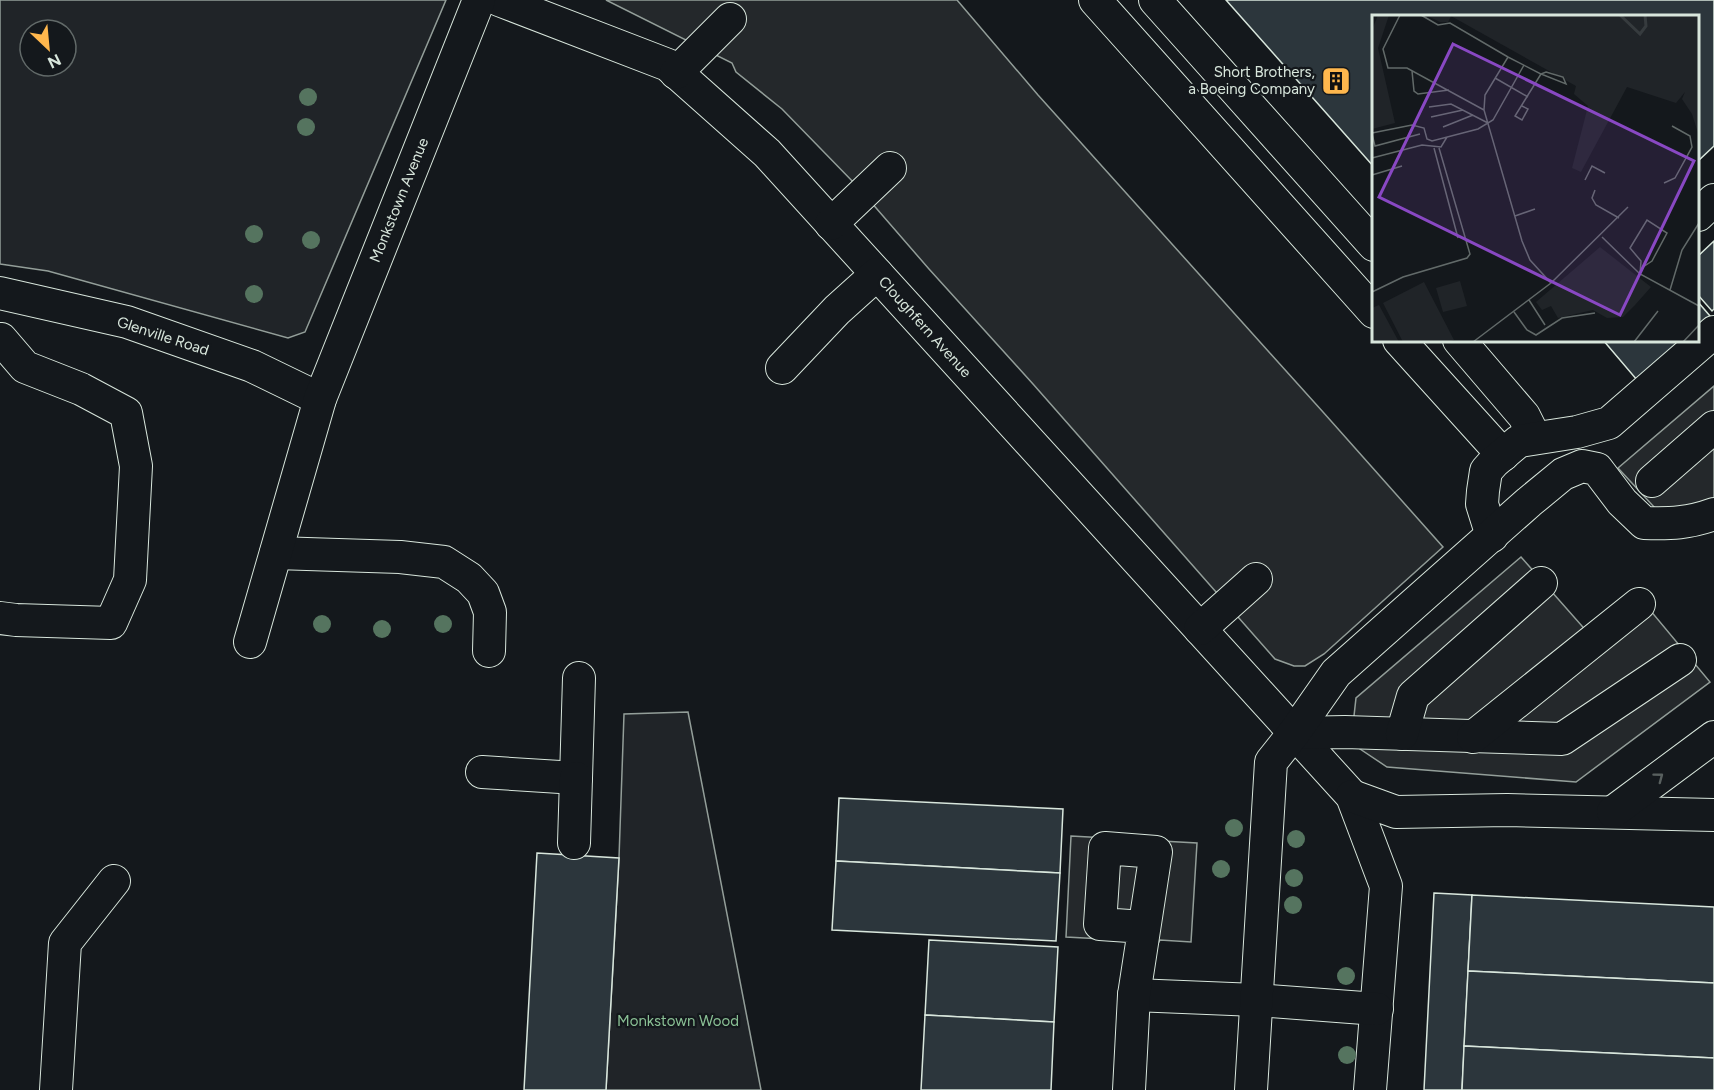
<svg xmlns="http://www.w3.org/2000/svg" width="1714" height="1090" font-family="Figtree,sans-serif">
  <rect width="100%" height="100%" fill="#14181c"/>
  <g fill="#202428" stroke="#939e99" stroke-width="1.5" fill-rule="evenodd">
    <path d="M0,0H446L305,332L288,338L48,271L0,264ZM30,30H66V66H30Z"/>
    <polygon points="688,712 761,1090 606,1090 619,858 624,714"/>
  </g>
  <g fill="#24282b" stroke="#939e99" stroke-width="1.5">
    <polygon points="606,0 957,0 1038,95 1323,412 1443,547 1324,654 1305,666 1294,666 1275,659 1033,384 929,269 857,186 782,109 736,72 732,63"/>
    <polygon points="1714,386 1714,514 1655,508 1618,468"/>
    <polygon points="1521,557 1589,634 1635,592 1710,682 1576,782 1387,767 1351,743 1356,698"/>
    <polygon points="1071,836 1197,843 1191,942 1160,940 1159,942 1066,937"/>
  </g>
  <g fill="#2c363c" stroke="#d8e6dc" stroke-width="1.5">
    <polygon points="1226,0 1714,0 1714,146 1698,161 1698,16 1374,16 1374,167"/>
    <polygon points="1714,241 1714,309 1712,311 1698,295 1698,256"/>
    <polygon points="1698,302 1710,316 1698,327"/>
    <polygon points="1603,340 1682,340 1637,380"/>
    <polygon points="839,798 1063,809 1060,873 836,861"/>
    <polygon points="537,853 619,858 606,1090 524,1090"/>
    <polygon points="836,861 1060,873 1056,941 832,930"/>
    <polygon points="1434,893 1472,895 1462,1090 1424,1090"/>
    <polygon points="1472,895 1714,907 1714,983 1468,971"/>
    <polygon points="929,940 1058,947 1054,1022 925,1015"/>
    <polygon points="1468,971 1714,983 1714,1058 1464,1046"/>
    <polygon points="925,1015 1054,1022 1051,1090 921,1090"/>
    <polygon points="1464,1046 1714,1058 1714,1090 1462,1090"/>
  </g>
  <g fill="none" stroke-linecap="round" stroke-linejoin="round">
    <g stroke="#d8e6dc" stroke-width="34">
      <g id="minor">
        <polyline points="499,0 668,65 767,153 1352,796 1386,886 1370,1090"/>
        <polyline points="1095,0 1374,312"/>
        <polyline points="1155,0 1374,245"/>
        <polyline points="676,73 730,19"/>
        <polyline points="1698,215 1714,200"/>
        <polyline points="831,224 890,168"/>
        <polyline points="0,293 127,322 252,366 320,399"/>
        <polyline points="1399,340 1503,455"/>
        <polyline points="1459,340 1524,416 1535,438"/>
        <polyline points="782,368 837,310 877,274"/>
        <polyline points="1652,481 1714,427"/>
        <polyline points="1492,536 1482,504 1483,491 1486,471 1494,462 1519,441 1577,432 1609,423 1714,332"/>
        <polyline points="276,553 400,557 444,562 469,578 483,593 490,612 489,651"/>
        <polyline points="0,618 16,620 111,623 130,580 136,466 126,413 81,389 25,367 1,339"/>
        <polyline points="1200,629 1256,579"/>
        <polyline points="250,642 320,399 479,0"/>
        <polyline points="1294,733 1345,732 1562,739 1680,660"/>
        <polyline points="1402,734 1413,696 1541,583"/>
        <polyline points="1473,737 1639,604"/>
        <polyline points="482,772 576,778 579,678"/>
        <polyline points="1352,796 1396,812 1507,810 1714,815"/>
        <polyline points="1613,812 1714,737"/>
        <polyline points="574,843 576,778"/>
        <polyline points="1134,995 1256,1000 1377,1009"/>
        <polyline points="56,1090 65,943 114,881"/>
        <polyline points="1129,1090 1134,995 1156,852 1105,848 1100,924 1144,927"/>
        <path d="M1251,1090L1271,762L1294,733L1336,673L1529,502L1563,474L1582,466L1597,469L1622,502L1644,523C1671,524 1689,523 1714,514"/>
      </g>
    </g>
    <use href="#minor" stroke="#14181c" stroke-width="32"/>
  </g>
  <g fill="#55745f">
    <circle cx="308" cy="97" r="9"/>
    <circle cx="306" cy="127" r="9"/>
    <circle cx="254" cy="234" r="9"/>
    <circle cx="311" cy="240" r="9"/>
    <circle cx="254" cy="294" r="9"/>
    <circle cx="322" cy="624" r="9"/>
    <circle cx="443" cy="624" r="9"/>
    <circle cx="382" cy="629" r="9"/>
    <circle cx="1234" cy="828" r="9"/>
    <circle cx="1296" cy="839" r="9"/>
    <circle cx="1221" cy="869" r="9"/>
    <circle cx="1294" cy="878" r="9"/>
    <circle cx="1293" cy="905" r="9"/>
    <circle cx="1346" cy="976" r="9"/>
    <circle cx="1347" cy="1055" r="9"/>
  </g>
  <defs><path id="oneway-chevron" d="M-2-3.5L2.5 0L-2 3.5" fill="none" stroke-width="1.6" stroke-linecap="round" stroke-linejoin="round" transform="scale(1.5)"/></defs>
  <use stroke="#59605f" href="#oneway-chevron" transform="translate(1659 777) rotate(-37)"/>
  <defs>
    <g id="building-square" transform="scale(1.5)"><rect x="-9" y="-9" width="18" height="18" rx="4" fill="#ffb74d" stroke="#14181c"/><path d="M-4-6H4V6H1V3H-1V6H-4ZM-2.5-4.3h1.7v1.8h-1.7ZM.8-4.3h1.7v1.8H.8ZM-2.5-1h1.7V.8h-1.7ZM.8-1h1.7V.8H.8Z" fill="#111"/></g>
  </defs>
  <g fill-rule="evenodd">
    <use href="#building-square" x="1336" y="81"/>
  </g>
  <g text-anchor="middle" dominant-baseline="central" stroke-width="4.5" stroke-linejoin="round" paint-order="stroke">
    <g font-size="15" fill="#d8e6dc" stroke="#14181c" text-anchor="end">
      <text x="1315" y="72">Short Brothers,<tspan x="1315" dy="17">a Boeing Company</tspan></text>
    </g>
    <g font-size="15" fill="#d8e6dc" stroke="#14181c">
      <text transform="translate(399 200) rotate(-68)">Monkstown Avenue</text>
      <text transform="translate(925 327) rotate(48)">Cloughfern Avenue</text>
      <text transform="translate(163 336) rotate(18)">Glenville Road</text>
    </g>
    <g font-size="15" fill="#8ac095" stroke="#14181c">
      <text x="678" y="1021">Monkstown Wood</text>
    </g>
  </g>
  <g transform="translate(1372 15)">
    <rect width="327" height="327" fill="#14181c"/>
    <path d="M6,0H17L6,33L23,108L0,114V15ZM54,0H327V121L320,99L310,84L313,77L304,88L255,72L209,157L200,153L216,91L202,79L204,71L79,1L76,7H68ZM228,232L279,272L263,290L251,302L235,303L221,295L186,303L179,291L170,295L164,287ZM88,266L95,291L71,297L64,273ZM52,267L82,325L77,327H31L11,288ZM7,290L27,327H0V293Z" fill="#202428"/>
    <path fill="none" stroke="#363b3e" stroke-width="3" d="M248,0L268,19L274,11L273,0"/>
    <path fill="none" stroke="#626a69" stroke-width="1.5" d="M28,0L11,34L16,53H35L112,95M49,0L66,10L78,8L136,42M40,56L42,76L46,79L77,75M174,57L191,62L194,69L169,59ZM123,63L156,82M150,91L156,94L150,105L143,101L169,59L136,42L113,80L112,95L150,226L158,245L179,268M57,92L79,89L116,108M59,102L91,95M71,112L101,100M0,118L40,110L52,113L55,124L60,126L106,114L121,105L152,50M0,119L3,131L48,119M62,133L86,223M0,143L50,130L69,132L75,122M0,160L30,151M213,165L220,151L233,158M292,168L303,163L320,132L318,121L300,111M223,175L220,183L224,190L247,203M143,201L163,194M230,222L268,259L327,291M268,259L269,246L258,233L275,205L295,218L280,246L271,252M298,275L310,235L327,208M0,277L31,262L95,243L98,239L67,133M157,285L173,310M142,297L155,315L164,320L190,303L223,298M101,327L179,268L256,192M262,327L286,296M311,327L327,310"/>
    <path fill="#8948c3" fill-opacity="0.15" stroke="#8948c3" stroke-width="3" d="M81,29L322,146L248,300L7,182Z"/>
    <rect width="327" height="327" fill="none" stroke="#d8e6dc" stroke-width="3"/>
  </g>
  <g transform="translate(48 48) rotate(154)"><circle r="28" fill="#14181c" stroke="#626a69" stroke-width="1.5"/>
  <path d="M0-4.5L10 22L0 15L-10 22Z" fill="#ffb74d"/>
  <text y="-9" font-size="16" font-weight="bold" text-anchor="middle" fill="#d8e6dc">N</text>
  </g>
</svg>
